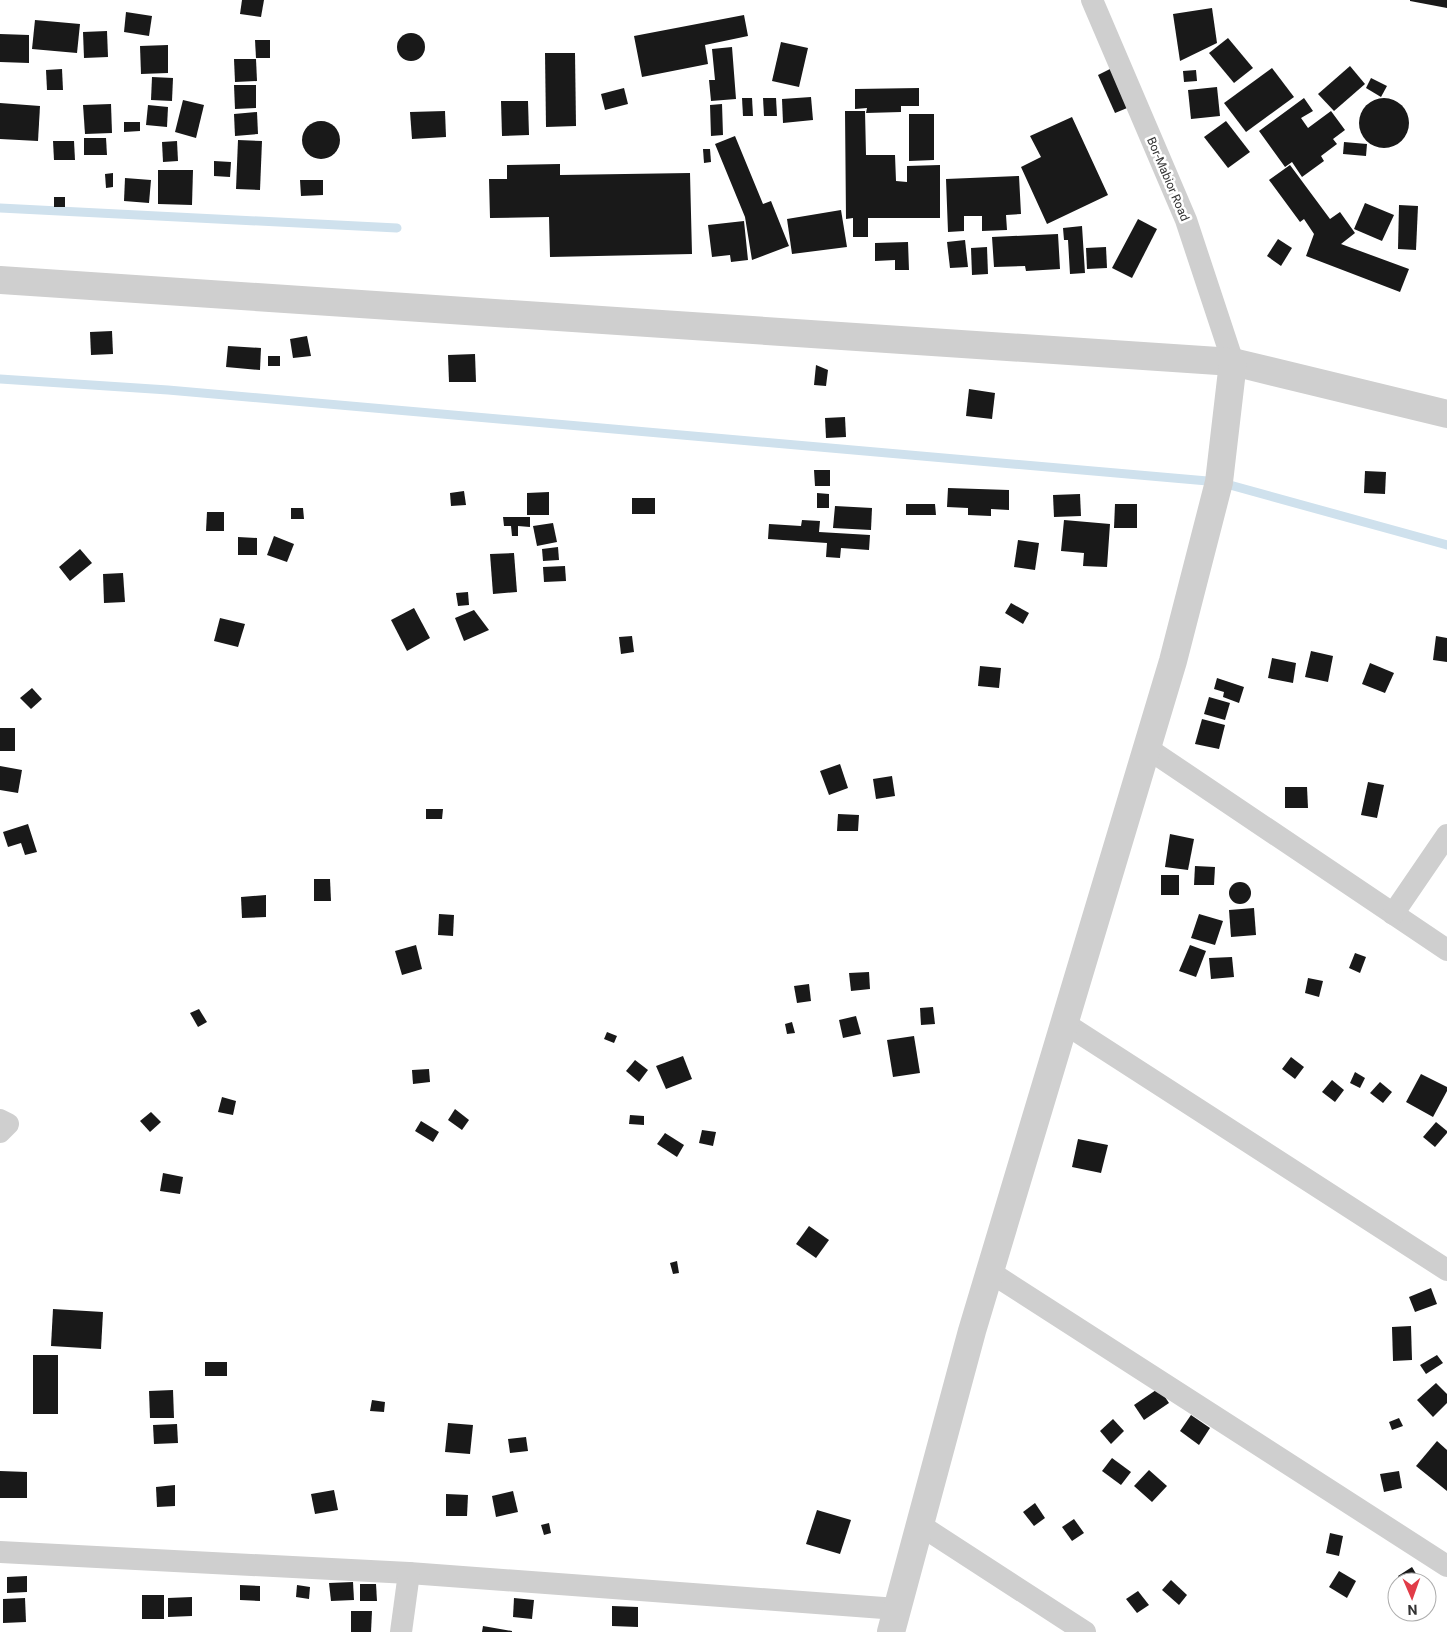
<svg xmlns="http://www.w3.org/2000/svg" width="1447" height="1632" font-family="Roboto,sans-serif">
  <rect width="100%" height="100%" fill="#fff"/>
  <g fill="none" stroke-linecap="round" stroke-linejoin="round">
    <g stroke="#cfe1ed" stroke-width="9">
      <polyline points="0,208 397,228"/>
      <polyline points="0,379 168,390 1219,482 1447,545"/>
    </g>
  </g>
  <g fill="#191919">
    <polygon points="242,0 264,0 261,17 240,14"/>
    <polygon points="1410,0 1447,0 1447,8 1410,1"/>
    <polygon points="1212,8 1217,43 1180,61 1173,14"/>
    <polygon points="126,12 152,16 149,36 124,32"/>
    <polygon points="744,15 748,36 705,45 708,64 642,77 634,36"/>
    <polygon points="35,20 80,24 77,53 32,49"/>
    <polygon points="107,31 108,57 84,58 83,32"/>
    <circle cx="411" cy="47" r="14"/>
    <polygon points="0,34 29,35 29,63 0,62"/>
    <polygon points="1228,38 1253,68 1234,83 1209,53"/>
    <polygon points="255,40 270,40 270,58 256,58"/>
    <polygon points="781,42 808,48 799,87 772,81"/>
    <polygon points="168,45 168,73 141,74 140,46"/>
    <polygon points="732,47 736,99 711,101 709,80 715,80 712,49"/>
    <polygon points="545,53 575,53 576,126 546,127"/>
    <polygon points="234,59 256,59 257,81 235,82"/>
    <polygon points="1350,66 1365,84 1334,111 1318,94"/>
    <polygon points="1114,67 1132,106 1115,113 1098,75"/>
    <polygon points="1272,68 1294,97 1246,132 1224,103"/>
    <polygon points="62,69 63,90 47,90 46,70"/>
    <polygon points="1196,70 1197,81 1184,82 1183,71"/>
    <polygon points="152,77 173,78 172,101 151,100"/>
    <polygon points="1371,78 1387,86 1381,97 1366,88"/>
    <polygon points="234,85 256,85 256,108 235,109"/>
    <polygon points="1217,87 1220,116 1191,119 1188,90"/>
    <polygon points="624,88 628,104 605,110 601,94"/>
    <polygon points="919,88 919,106 901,106 901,112 866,113 867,108 855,109 855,89"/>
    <polygon points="811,97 813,120 783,123 782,99"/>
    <circle cx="1384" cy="123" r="25"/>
    <polygon points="742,98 752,98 753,116 743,116"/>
    <polygon points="763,98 776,98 777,116 764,116"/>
    <polygon points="1304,98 1313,111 1301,118 1308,128 1331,111 1345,130 1333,139 1337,144 1321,156 1324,161 1302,177 1292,162 1285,167 1259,131"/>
    <polygon points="183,100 204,105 196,138 175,132"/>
    <polygon points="501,101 528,101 529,135 502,136"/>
    <polygon points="0,103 40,106 38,141 0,139"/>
    <polygon points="111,104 112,133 85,134 83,105"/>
    <polygon points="722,104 723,135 711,136 710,105"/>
    <polygon points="148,105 168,107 167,127 146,125"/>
    <polygon points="445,111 446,137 412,139 410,112"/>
    <polygon points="845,111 865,111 866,155 895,155 896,181 907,182 907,166 940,165 940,218 868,218 868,237 853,237 853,218 846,219"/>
    <polygon points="257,112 258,134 235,136 234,114"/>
    <polygon points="909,114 934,114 934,160 909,161"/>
    <polygon points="1072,117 1108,195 1047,224 1021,167 1041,157 1030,136"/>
    <circle cx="321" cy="140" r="19"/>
    <polygon points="1226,121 1250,152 1228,168 1204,137"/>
    <polygon points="124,122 140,122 140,131 124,132"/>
    <polygon points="735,136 763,204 771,201 789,246 752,260 745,217 715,144"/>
    <polygon points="84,138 106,138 107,155 84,155"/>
    <polygon points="238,140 262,141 260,190 236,189"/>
    <polygon points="53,141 74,141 75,160 54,160"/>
    <polygon points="177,141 178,161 163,162 162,142"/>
    <polygon points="1344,142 1367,144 1366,156 1343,154"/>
    <polygon points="703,149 710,149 711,162 704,163"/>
    <polygon points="214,161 231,162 230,177 214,176"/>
    <polygon points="560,164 560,175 690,173 692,254 550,257 549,217 490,218 489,179 507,179 507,165"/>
    <polygon points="1290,165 1330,219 1340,212 1355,233 1341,244 1409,269 1400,292 1306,256 1314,234 1304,219 1300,222 1269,180"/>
    <polygon points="158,170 193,170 192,205 158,204"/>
    <polygon points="113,173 113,187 106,188 105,174"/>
    <polygon points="1019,176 1021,214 1006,215 1007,230 982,231 982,216 964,216 964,231 948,232 946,179"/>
    <polygon points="125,178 151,180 149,203 124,201"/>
    <polygon points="300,180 323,180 323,195 301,196"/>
    <rect x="54" y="197" width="11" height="10"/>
    <polygon points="1365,203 1394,215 1382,241 1354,229"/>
    <polygon points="1399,205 1418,206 1416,250 1398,249"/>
    <polygon points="841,210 847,247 792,254 787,219"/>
    <polygon points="1138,219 1157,229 1132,278 1112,268"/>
    <polygon points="744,221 748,260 731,262 730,255 712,257 708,225"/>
    <polygon points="1082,226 1085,273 1070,274 1068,240 1064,240 1063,228"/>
    <polygon points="1058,234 1060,269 1026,271 1025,266 994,267 992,237"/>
    <polygon points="1278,239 1292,248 1281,266 1267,256"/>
    <polygon points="965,240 968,267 950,268 947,242"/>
    <polygon points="908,242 909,270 895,270 895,260 875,261 875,243"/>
    <polygon points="987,247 988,274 972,275 971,248"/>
    <polygon points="1106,247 1107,268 1087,269 1086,248"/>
    <polygon points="112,331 113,354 91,355 90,332"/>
    <polygon points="307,336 311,356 293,358 290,339"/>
    <polygon points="228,346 261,348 260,370 226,367"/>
    <polygon points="475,354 476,382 449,382 448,355"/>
    <rect x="268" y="356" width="12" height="10"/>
    <polygon points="816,365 828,370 826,386 814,385"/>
    <polygon points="969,389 995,393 992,419 966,416"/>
    <polygon points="845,417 846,437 826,438 825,418"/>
    <polygon points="814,470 830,470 830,486 815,486"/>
    <polygon points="1365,471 1386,472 1385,494 1364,493"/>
    <polygon points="948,488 1009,490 1009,510 991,509 991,516 968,515 968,508 947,507"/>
    <polygon points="464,491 466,505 451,506 450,493"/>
    <polygon points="549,492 549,515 527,515 527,493"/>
    <polygon points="817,493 829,494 829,508 817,508"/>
    <polygon points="1080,494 1081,516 1054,517 1053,495"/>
    <rect x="632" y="498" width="23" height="16"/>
    <polygon points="906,504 935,504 936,515 906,515"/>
    <polygon points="1115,504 1137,504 1137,528 1114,528"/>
    <polygon points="835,506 872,508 871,530 833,528"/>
    <polygon points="291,508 303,508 304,519 291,519"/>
    <polygon points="207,512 224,512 224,531 206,531"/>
    <polygon points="503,517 530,517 530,527 518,526 518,536 512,536 511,526 504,526"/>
    <polygon points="802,520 820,521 819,532 870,535 869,550 841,548 840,558 826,557 827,543 768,539 769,524 801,526"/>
    <polygon points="1064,520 1110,524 1107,567 1083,566 1084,553 1061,551"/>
    <polygon points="553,523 557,542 537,546 533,526"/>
    <polygon points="274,536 294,544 287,562 267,555"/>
    <polygon points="238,537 257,538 257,555 238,555"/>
    <polygon points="1018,540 1039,543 1035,570 1014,567"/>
    <polygon points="558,547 559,560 543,561 542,549"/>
    <polygon points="80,549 92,563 70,581 59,567"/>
    <polygon points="514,553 517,592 493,594 490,554"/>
    <polygon points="565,566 566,581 544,582 543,567"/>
    <polygon points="123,573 125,602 104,603 103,574"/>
    <polygon points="468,592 469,605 458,606 456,593"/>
    <polygon points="1011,603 1029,613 1023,624 1005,613"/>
    <polygon points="414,608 430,638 407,651 391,620"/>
    <polygon points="474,610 489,630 464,641 455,618"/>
    <polygon points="220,618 245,624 238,647 214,641"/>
    <polygon points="632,636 634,652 621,654 619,637"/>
    <polygon points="1436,636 1447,638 1447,662 1433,660"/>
    <polygon points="1311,651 1333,656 1328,682 1305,677"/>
    <polygon points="1272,658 1296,663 1293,683 1268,678"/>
    <polygon points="1370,663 1394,673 1385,693 1362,684"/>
    <polygon points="980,666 1001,668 999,688 978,686"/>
    <polygon points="1217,678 1244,687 1239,703 1223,697 1224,692 1214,689"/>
    <polygon points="32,688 42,699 31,709 20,698"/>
    <polygon points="1209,697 1230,703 1225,720 1204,714"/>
    <polygon points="1202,719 1225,725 1219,749 1195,744"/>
    <rect x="0" y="728" width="15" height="23"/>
    <polygon points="840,764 848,788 829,795 820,771"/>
    <polygon points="0,766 22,770 18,793 0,790"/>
    <polygon points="892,776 895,796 876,799 873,779"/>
    <polygon points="1368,782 1384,785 1377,818 1361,815"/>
    <polygon points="1285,787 1307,787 1308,808 1285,808"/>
    <polygon points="426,809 443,809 442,819 426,819"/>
    <polygon points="838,814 859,815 858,831 837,831"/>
    <polygon points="28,824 37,852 25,855 21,843 8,847 3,832"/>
    <polygon points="1170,834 1194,839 1188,870 1165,867"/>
    <polygon points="1195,866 1215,867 1214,885 1194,885"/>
    <rect x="1161" y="875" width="18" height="20"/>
    <polygon points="314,879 330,879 331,901 314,901"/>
    <circle cx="1240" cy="893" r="11"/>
    <polygon points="266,895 266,917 242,918 241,897"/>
    <polygon points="1254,908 1256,935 1231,937 1229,910"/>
    <polygon points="439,914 454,915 453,936 438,935"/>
    <polygon points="1199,914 1223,921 1215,945 1191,938"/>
    <polygon points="416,945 422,969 402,975 395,951"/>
    <polygon points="1190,945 1206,951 1196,977 1179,971"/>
    <polygon points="1355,953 1366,957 1360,973 1349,968"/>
    <polygon points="1232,957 1234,977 1211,979 1209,958"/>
    <polygon points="869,972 870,989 851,991 849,973"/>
    <polygon points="1308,978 1323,981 1319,997 1305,993"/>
    <polygon points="809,984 811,1001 797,1003 794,986"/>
    <polygon points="933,1007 935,1024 921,1025 920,1008"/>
    <polygon points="199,1009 207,1022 198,1027 190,1013"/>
    <polygon points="856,1016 861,1034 843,1038 839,1020"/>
    <polygon points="792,1022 795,1033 787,1034 785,1024"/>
    <polygon points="607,1032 617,1036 614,1043 604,1039"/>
    <polygon points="914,1036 920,1073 893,1077 887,1040"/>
    <polygon points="683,1056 692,1079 666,1089 656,1066"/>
    <polygon points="1291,1057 1304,1067 1295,1079 1282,1069"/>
    <polygon points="635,1060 648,1070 639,1082 626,1071"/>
    <polygon points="429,1069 430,1082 413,1084 412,1070"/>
    <polygon points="1355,1072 1365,1078 1360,1088 1350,1083"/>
    <polygon points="1421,1074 1447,1087 1447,1091 1433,1117 1406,1102"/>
    <polygon points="1332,1080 1344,1090 1335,1102 1322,1092"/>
    <polygon points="1380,1082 1392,1092 1383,1103 1370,1093"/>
    <polygon points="222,1097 236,1101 233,1115 218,1112"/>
    <polygon points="455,1109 469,1120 462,1130 448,1120"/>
    <polygon points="151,1112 161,1122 150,1132 140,1121"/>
    <polygon points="630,1115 644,1116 644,1125 629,1124"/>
    <polygon points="421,1121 439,1132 433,1142 415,1131"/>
    <polygon points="1436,1122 1447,1131 1447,1133 1435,1147 1423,1137"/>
    <polygon points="702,1130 716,1132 713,1146 699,1143"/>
    <polygon points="665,1133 684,1145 677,1157 657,1144"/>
    <polygon points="1078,1139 1108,1145 1101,1173 1072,1167"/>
    <polygon points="163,1173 183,1177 180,1194 160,1191"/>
    <polygon points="809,1226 829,1240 816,1258 796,1244"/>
    <polygon points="677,1261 679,1273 673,1274 670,1263"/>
    <polygon points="1431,1288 1437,1304 1415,1312 1409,1297"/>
    <polygon points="53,1309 103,1312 101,1349 51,1346"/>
    <polygon points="1411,1326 1412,1360 1393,1361 1392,1327"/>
    <rect x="33" y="1355" width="25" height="59"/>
    <polygon points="1437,1355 1443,1363 1426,1374 1420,1365"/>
    <rect x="205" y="1362" width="22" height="14"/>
    <polygon points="1436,1383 1447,1394 1447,1403 1433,1417 1417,1400"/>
    <polygon points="1159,1388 1169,1403 1144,1420 1134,1405"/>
    <polygon points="173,1390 174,1418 150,1418 149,1391"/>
    <polygon points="372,1400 385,1402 384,1412 370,1411"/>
    <polygon points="1191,1415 1210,1428 1199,1445 1180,1431"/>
    <polygon points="1399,1418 1403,1426 1392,1430 1389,1422"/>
    <polygon points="1113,1419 1124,1431 1111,1444 1100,1431"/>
    <polygon points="448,1423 473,1425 470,1454 445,1452"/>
    <polygon points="177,1424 178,1443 154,1444 153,1425"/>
    <polygon points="526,1437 528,1451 510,1453 508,1439"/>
    <polygon points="1437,1441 1447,1450 1447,1491 1416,1466"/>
    <polygon points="1112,1458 1131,1472 1121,1485 1102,1471"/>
    <polygon points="1149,1470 1167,1486 1152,1502 1134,1486"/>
    <polygon points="0,1471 27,1472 27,1498 0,1498"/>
    <polygon points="1399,1471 1402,1488 1384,1492 1380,1474"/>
    <polygon points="175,1485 175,1506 157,1507 156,1487"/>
    <polygon points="334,1490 338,1510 315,1514 311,1494"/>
    <polygon points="513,1491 518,1512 496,1517 492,1496"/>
    <polygon points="446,1494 468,1495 467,1516 446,1516"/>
    <polygon points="1035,1503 1045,1518 1034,1526 1023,1512"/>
    <polygon points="817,1510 851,1520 840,1554 806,1544"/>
    <polygon points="1074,1519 1084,1533 1072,1541 1062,1527"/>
    <polygon points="549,1523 551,1533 544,1535 541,1525"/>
    <polygon points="1330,1533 1343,1536 1339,1556 1326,1553"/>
    <polygon points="1412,1567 1421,1582 1401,1582 1398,1576"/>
    <polygon points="1339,1571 1356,1581 1347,1598 1329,1587"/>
    <polygon points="27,1576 27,1592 7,1593 7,1577"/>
    <polygon points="1171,1580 1187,1595 1179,1605 1162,1590"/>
    <polygon points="353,1582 354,1600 331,1601 329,1583"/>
    <polygon points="360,1584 376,1584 377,1601 360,1601"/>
    <polygon points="240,1585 260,1586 260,1601 240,1600"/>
    <polygon points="297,1585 310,1587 309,1599 296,1597"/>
    <polygon points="1138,1591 1149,1605 1137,1613 1126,1599"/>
    <rect x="142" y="1595" width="22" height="24"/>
    <polygon points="192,1597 192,1616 168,1617 168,1598"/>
    <polygon points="25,1598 26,1622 3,1623 3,1599"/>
    <polygon points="514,1598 534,1600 532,1619 513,1617"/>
    <polygon points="612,1606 638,1607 638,1627 612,1626"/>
    <polygon points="351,1611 372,1611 371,1632 351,1632"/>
    <polygon points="483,1626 512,1631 512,1632 482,1632"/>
  </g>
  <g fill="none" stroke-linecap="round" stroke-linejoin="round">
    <g stroke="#cfcfcf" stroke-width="22">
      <polyline points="1092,0 1186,220 1233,362"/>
      <polyline points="1147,748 1447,950"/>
      <polyline points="1393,914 1447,835"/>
      <polyline points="1064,1023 1447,1270"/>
      <polyline points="0,1120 8,1124 0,1132"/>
      <polyline points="990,1272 1447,1566"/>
      <polyline points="920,1525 1085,1632"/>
      <polyline points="0,1552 409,1573 897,1609"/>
      <polyline points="401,1632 409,1573"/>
    </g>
    <g stroke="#cfcfcf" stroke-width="28">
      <polyline points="0,280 1233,362 1447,414"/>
      <polyline points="891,1632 972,1331 1173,661 1219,482 1233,362"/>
    </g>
  </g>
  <g text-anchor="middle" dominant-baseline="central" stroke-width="5" stroke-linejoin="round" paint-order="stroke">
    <g font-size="12" fill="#323232" stroke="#fff">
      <text transform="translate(1168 179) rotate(67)">Bor-Mabior Road</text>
    </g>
  </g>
  <g transform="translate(1412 1597) rotate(178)"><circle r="24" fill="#ffffff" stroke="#adadad"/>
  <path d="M0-4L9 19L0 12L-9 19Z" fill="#e13c48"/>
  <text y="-8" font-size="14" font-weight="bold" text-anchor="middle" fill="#323232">N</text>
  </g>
</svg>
